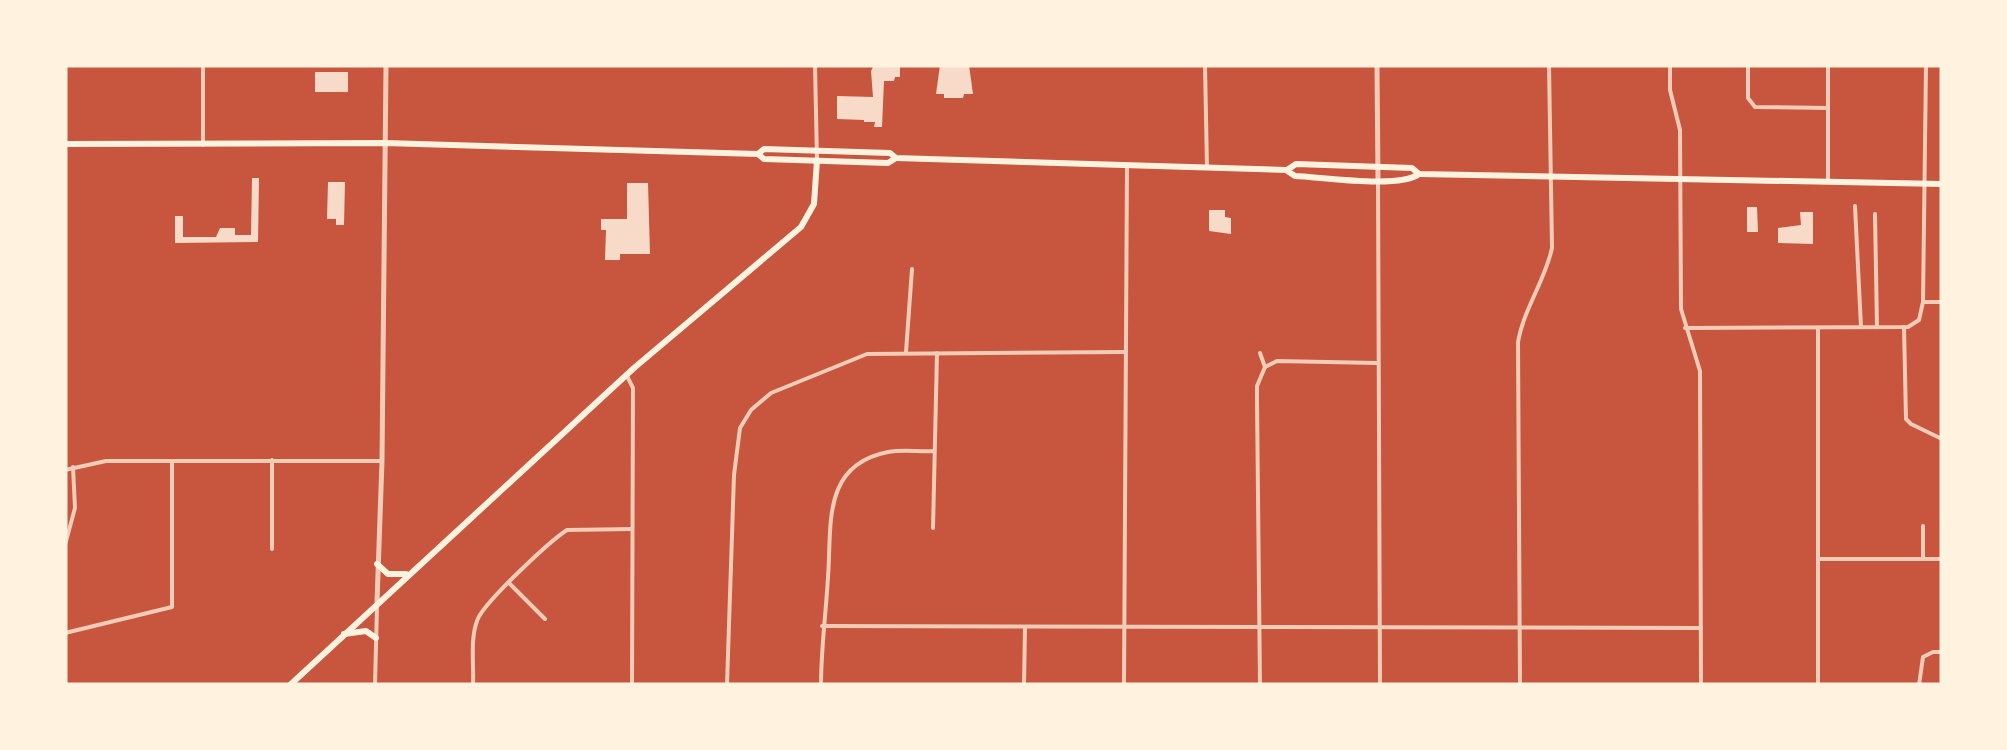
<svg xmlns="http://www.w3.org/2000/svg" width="2007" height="750" font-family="'Alegreya Sans',sans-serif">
  <rect width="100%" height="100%" fill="#c8553d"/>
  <g fill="#f7dbc8">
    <polygon points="874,65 900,65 900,77 895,77 894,81 884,81 882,127 874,127 875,122 864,122 864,120 837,119 837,96 873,97 871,71"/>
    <polygon points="940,65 969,65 973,94 964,94 963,98 944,98 944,94 936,94"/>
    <rect x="315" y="72" width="33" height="20"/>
    <polygon points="252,178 259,178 258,242 175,243 175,216 183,216 183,237 216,237 220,228 235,228 235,235 251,235"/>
    <polygon points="328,182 345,182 344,225 336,225 336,219 327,219"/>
    <polygon points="627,183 648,183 650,254 620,254 620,260 605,260 606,230 601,230 601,219 627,219"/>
    <polygon points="1747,207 1757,207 1758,232 1747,232"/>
    <polygon points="1209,210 1225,210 1225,217 1231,218 1231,234 1209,231"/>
    <polygon points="1800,212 1813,212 1813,244 1778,243 1778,228 1801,225"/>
  </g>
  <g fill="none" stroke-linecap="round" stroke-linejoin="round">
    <g stroke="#f1ccb7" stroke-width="4">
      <polyline points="203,65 203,145"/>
      <polyline points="815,65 817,160"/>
      <polyline points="1205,65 1207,168"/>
      <polyline points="1670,65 1670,90 1680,130 1681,309 1700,371 1701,685"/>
      <polyline points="1748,65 1748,98 1755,107 1828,108"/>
      <polyline points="1378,180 1380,685"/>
      <polyline points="1828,180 1828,65"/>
      <polyline points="1855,206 1861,327"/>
      <polyline points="1875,214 1877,327"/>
      <polyline points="1923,302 1942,302"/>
      <polyline points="1904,327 1906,419 1911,424 1942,439"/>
      <polyline points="1685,328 1908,327 1919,320 1923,302 1926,65"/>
      <polyline points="1818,328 1818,685"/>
      <polyline points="906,352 912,269"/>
      <polyline points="1260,353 1265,367"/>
      <polyline points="1265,367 1277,361 1377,363"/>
      <polyline points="627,376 633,388 632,685"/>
      <polyline points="65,470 106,461 382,461"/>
      <polyline points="1923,526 1923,558"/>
      <polyline points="933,528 937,353"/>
      <polyline points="65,545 75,508 73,467"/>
      <polyline points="272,549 272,460"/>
      <polyline points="1819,559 1942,559"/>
      <polyline points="510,584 545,619"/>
      <polyline points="822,626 1701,628"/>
      <polyline points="65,633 172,607 172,461"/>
      <polyline points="375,685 377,607"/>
      <path d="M473,685C474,665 470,640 477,621C482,604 550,541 567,530L632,529"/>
      <polyline points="727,685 734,475 740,428 751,410 771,393 867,354 1124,352"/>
      <path d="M821,685C821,649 826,613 828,577C832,526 821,465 888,452C903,449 919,452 934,451"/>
      <polyline points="1024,685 1025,627"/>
      <polyline points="1124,685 1127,165"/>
      <polyline points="1260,685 1257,399 1257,386 1265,367"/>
      <path d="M1520,685L1518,342C1524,308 1545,281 1552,248L1549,65"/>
      <polyline points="1919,685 1923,657 1933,652 1942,652"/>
    </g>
    <g stroke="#f1ccb7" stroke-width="5">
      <polyline points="1377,65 1378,180"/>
      <polyline points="377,602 382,461 386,65"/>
    </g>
    <g stroke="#fff3e0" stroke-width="6">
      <polyline points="377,564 388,574 406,574"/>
      <polyline points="344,634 366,631 376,638"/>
      <polyline points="290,685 634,368 801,227 814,204 817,160"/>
    </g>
    <g stroke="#fff3e0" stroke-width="6">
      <polyline points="65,144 385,143 758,154 764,159 888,163 896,158"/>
      <path d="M758,154L764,149L890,153L896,158L1286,170L1295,176C1322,177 1399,189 1419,174"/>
      <polyline points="1287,170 1296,164 1412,168 1419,174 1942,184"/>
    </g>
  </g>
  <rect width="2007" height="750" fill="none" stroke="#fff3e0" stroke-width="135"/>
</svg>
